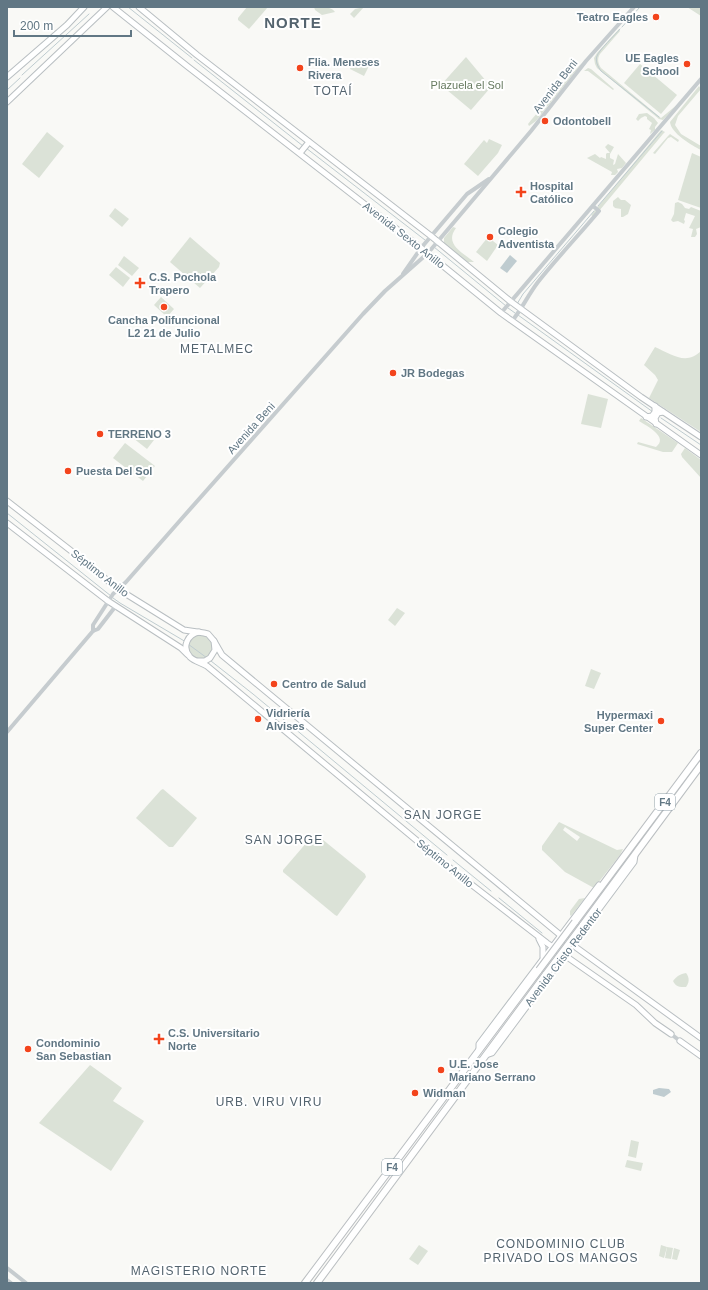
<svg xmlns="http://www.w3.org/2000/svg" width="708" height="1290" font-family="Helvetica,sans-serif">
  <rect width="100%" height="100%" fill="#f9f9f6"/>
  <g fill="#dbe2d7" fill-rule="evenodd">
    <polygon points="247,7 268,7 249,29 238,20 238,18"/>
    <path d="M314,7C321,7 331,6 335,12L322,15L315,10Z"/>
    <polygon points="364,7 354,18 350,14 355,9"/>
    <polygon points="687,7 701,7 701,16"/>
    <path d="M619,29L620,31L600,54C597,59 598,63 601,68L661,118L678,104L663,120L659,119L597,68L595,64L594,58L597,53Z"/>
    <polygon points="466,57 491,87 471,110 441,85"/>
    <polygon points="354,59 369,66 364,76 350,69"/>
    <polygon points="582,63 536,121 529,126 528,124 532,119 575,70"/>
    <polygon points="640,64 677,95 661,114 624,83"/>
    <polygon points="588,68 591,69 614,89 613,90 588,71 584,71"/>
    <path d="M699,86L701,89L678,116L675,125L681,134L701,146V150C691,145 671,133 670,122Z"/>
    <polygon points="647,113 654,118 658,123 655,127 655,130 650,134 651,130 649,129 652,123 647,119 647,117 645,116 641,118 638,121 636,119 639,114"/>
    <polygon points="661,130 665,132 663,134 594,217 591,215"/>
    <polygon points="47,132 64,146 39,178 22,164"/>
    <polygon points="670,134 679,140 678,142 671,137 668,138 655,154 653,153 668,136"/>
    <polygon points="489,139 502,145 498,153 478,176 464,164 484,140 487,143"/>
    <polygon points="608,144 614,147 610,154 610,158 614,160 613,165 615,164 618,154 626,163 622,168 617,169 618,172 615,175 611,175 612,172 587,158 595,154 600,158 601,157 606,159 606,154 607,153 610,153 605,147"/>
    <polygon points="692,153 701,157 701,208 678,200"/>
    <polygon points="618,197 621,200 625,200 631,205 628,214 623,217 621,217 621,209 615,208 613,206 613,201"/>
    <polygon points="678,202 682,204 685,208 689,209 691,207 701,211 701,227 696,229 697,234 695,237 691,237 693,229 689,228 695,216 686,213 684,220 685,221 684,224 678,221 673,222 671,220 674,214 675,203"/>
    <polygon points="115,208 129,219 122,227 109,216"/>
    <path d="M453,227L456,228C444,244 462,252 474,262H466L444,243V238Z"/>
    <polygon points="190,237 220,263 219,267 200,288 170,262"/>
    <polygon points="488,237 498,245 487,261 476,252"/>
    <polygon points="124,256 139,268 132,276 118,265"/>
    <polygon points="116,267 130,278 123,287 109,275"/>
    <polygon points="161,297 174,309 167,317 154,305"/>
    <path d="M655,347C671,354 686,366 701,351V432L649,398L658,380L655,375L644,365Z"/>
    <polygon points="588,394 608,399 601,428 581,424"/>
    <path d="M641,418L678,443L672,452H663L637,444L638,442L656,447C669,437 647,426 639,421Z"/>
    <polygon points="140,430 154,440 147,449 133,438"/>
    <polygon points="125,443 155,466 143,481 113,458"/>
    <polygon points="685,448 701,460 701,478 682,457 681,454"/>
    <polygon points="397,608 405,613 395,626 388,620"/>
    <circle cx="200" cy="647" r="12"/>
    <polygon points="591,669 601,673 594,689 585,686"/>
    <polygon points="163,789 197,818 173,847 169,847 136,818 161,790"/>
    <path d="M559,822L617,850L623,849L620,855L594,888L565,872L542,850V846ZM565,827L580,837L577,841L563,830Z"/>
    <polygon points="314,834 317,835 365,874 366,877 337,916 335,915 283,872 283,870"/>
    <polygon points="585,898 571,916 570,915 570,911 579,899"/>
    <path d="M686,973C690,978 689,983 686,987C679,987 676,987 673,981C677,976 680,974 686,973Z"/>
    <polygon points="90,1065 122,1088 113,1101 144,1121 111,1171 39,1123"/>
    <polygon points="631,1140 639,1142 636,1158 628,1156"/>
    <polygon points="627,1160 643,1163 641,1171 625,1167"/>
    <polygon points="419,1245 428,1251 418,1265 409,1259"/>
    <polygon points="661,1245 667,1247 664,1258 659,1256"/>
    <polygon points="667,1247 673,1248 671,1259 665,1258"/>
    <polygon points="674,1248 680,1250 677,1260 672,1259"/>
  </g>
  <g fill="#bfccd0">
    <polygon points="510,255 517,261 507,273 500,268"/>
    <polygon points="659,1088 669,1089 671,1092 664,1097 653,1094 653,1090"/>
  </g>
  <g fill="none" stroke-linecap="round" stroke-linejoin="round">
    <g stroke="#bfccd0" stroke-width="1">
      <polyline points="128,7 192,58"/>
      <polyline points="622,27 640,7"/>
      <path d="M620,29C615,35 599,50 597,56C595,61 598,67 601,71L659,117"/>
      <polyline points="194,60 303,146"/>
      <polyline points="22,75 89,14"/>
      <polyline points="7,90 20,78"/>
      <polyline points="306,148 425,240"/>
      <polyline points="598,206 662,131"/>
      <polyline points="434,247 506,306"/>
      <polyline points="517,304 523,294 594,211"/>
      <polyline points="508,308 515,313"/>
      <polyline points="518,315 653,412"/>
      <polyline points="661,418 701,445"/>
      <polyline points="7,513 111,596"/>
      <polyline points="113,598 120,603 186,642"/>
      <polyline points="188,644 207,658"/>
      <polyline points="211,661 253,694 447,855"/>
      <polyline points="453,860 491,891"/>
      <polyline points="499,898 542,933"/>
    </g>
    <g stroke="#b9bfc2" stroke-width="7">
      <g id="major">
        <polyline points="113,7 187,66 421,248 501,313 701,455"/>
        <polyline points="139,7 197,55 431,236 510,301 641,397 701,437"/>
        <polyline points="7,77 67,25 84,7"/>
        <polyline points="7,102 107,7"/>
        <polyline points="300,153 309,142"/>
        <polyline points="646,417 652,416 655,412 655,406"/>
        <polyline points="656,424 655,418 658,413 663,412"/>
        <polyline points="7,501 70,550 118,589 184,630 204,633 208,634 214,641 215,650 210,658 205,661 198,661"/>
        <polyline points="7,523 108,601 181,648 187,654"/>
        <path d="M199,632C188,634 181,647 190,657C194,661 202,663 207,666L445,864L547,943L580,966L636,1005L655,1023L671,1034"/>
        <polyline points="214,641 222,655 570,943 701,1038"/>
        <polyline points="539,939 543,947 543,957"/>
        <polyline points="680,1041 701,1056"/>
        <polyline points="479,1050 479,1044 599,885"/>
        <polyline points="486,1055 492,1053 634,862 635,855"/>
      </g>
    </g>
    <g stroke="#bbbfc2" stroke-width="8">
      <g id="highway">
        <polyline points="575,922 701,753"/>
        <polyline points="582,926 701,765"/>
        <polyline points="305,1283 539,970"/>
        <polyline points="317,1283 546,974"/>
      </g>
    </g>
    <g stroke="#c6cccf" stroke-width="4">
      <polyline points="403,274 421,248 467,194 489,179"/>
      <polyline points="501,313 701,79"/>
      <path d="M512,321C522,309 528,295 538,282C557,258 579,235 599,211L593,206"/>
      <polyline points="93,631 93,625 113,594 126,582 184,516 363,314 385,291 428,253 531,131 586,61 634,7"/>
      <polyline points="7,732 93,631 98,629 115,607"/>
      <polyline points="671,1034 680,1041"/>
      <polyline points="7,1268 26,1283"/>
      <polyline points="7,1280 11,1283"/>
    </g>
    <use href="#major" stroke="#fff" stroke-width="5"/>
    <use href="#highway" stroke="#fff" stroke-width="6"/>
    <g stroke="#bbbfc2" stroke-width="8" stroke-linecap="butt">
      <g id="highway-bridge">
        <polyline points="539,970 575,922"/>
        <polyline points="546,974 582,926"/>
      </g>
    </g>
    <use href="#highway-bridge" stroke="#fff" stroke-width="6"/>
  </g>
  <g fill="#f3441c" stroke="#fff" stroke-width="1.5">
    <circle cx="656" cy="17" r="4"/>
    <circle cx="687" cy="64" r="4"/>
    <circle cx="300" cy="68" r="4"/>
    <circle cx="545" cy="121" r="4"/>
    <path d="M519 186h4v4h4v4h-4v4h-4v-4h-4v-4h4z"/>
    <circle cx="490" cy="237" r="4"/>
    <path d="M138 277h4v4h4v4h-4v4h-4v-4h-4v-4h4z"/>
    <circle cx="164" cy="307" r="4"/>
    <circle cx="393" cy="373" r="4"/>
    <circle cx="100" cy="434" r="4"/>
    <circle cx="68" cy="471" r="4"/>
    <circle cx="274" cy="684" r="4"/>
    <circle cx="258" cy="719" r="4"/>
    <circle cx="661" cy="721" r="4"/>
    <path d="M157 1033h4v4h4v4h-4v4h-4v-4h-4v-4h4z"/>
    <circle cx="28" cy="1049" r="4"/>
    <circle cx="441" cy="1070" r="4"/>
    <circle cx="415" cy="1093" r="4"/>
  </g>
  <g text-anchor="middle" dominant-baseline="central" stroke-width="4" stroke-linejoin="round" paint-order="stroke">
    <g fill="#fff" stroke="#90a0a9" stroke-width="1">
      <rect x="655" y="794" width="20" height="16" rx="3"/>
      <rect x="382" y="1159" width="20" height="16" rx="3"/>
    </g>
    <g font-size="10" font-weight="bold" fill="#617784">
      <text x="665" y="802">F4</text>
      <text x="392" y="1167">F4</text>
    </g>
    <g font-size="11" font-weight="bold" fill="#617784" stroke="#fff" text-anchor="start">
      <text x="648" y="17" text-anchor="end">Teatro Eagles</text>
      <text x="679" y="58" text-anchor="end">UE Eagles<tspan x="679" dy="13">School</tspan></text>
      <text x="308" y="62">Flia. Meneses<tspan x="308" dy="13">Rivera</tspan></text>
      <text x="553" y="121">Odontobell</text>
      <text x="530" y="186">Hospital<tspan x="530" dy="13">Católico</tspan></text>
      <text x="498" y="231">Colegio<tspan x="498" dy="13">Adventista</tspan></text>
      <text x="149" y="277">C.S. Pochola<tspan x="149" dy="13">Trapero</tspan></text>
      <text x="164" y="320" text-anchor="middle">Cancha Polifuncional<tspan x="164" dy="13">L2 21 de Julio</tspan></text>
      <text x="401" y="373">JR Bodegas</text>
      <text x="108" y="434">TERRENO 3</text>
      <text x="76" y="471">Puesta Del Sol</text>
      <text x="282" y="684">Centro de Salud</text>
      <text x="266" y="713">Vidriería<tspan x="266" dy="13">Alvises</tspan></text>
      <text x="653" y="715" text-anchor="end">Hypermaxi<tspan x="653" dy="13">Super Center</tspan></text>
      <text x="168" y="1033">C.S. Universitario<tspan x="168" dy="13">Norte</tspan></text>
      <text x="36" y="1043">Condominio<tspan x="36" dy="13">San Sebastian</tspan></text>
      <text x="449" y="1064">U.E. Jose<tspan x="449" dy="13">Mariano Serrano</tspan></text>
      <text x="423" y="1093">Widman</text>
    </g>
    <g font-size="11" fill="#677b61" stroke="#fff">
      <text x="467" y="85">Plazuela el Sol</text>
    </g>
    <g font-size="11" fill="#617784" stroke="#fff">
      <text transform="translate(555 86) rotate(-52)">Avenida Beni</text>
      <text transform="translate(404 235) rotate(38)">Avenida Sexto Anillo</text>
      <text transform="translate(251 428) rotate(-48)">Avenida Beni</text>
      <text transform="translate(100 573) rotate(38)">Séptimo Anillo</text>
      <text transform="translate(445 863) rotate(39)">Séptimo Anillo</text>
      <text transform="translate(563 957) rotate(-53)">Avenida Cristo Redentor</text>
    </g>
    <g font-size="12" letter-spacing="1" fill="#54646f" stroke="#fff">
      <text x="333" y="91">TOTAÍ</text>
      <text x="217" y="349">METALMEC</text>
      <text x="443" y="815">SAN JORGE</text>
      <text x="284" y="840">SAN JORGE</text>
      <text x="269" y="1102">URB. VIRU VIRU</text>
      <text x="561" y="1244">CONDOMINIO CLUB<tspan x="561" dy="14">PRIVADO LOS MANGOS</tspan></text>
      <text x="199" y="1271">MAGISTERIO NORTE</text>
    </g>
    <g font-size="15" font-weight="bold" letter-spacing="1" fill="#54646f" stroke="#fff">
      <text x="293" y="22">NORTE</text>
    </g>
  </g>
  <rect width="708" height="1290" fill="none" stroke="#617784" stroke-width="16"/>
  <path d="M14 30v6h117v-6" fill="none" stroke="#617784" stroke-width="2"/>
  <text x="20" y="30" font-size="12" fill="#617784" stroke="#ffffff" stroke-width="3" paint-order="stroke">200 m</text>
</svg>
